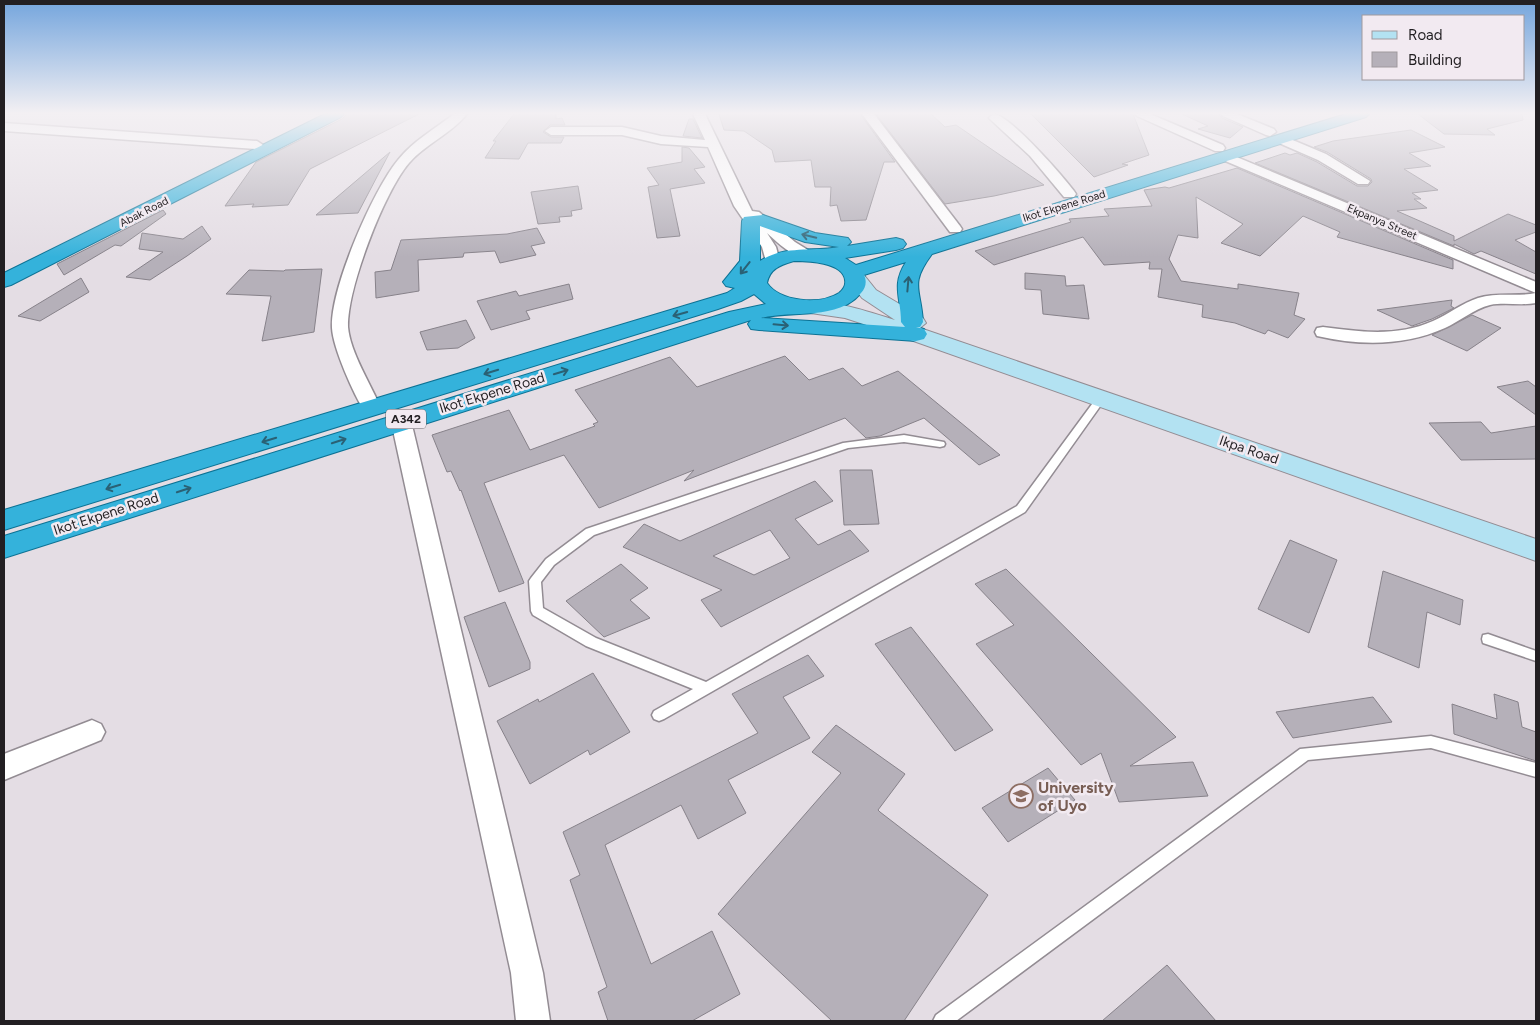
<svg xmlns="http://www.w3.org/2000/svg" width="1540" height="1025" font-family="Figtree,sans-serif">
  <rect width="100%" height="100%" fill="#e4dde4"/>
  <g fill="#b5b0b9" stroke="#87828a" fill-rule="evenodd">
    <polygon points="347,114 419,114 310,169 288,205 252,207 254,204 225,206 256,162 342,119"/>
    <polygon points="514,114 556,114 556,119 562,118 565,125 550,125 543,132 551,137 564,137 561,143 528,143 519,159 485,158 496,141 493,141"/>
    <polygon points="719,114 860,114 895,162 884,162 866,220 841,221 837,205 830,206 831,187 815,187 811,160 775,162 772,150 744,131 724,130"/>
    <polygon points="876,114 931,114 945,127 956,125 1044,185 994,196 945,204"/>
    <polygon points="1031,114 1133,114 1149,155 1122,164 1128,165 1094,177"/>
    <polygon points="1182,114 1219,114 1222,118 1243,127 1230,138 1198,129 1208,126"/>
    <polygon points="1418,114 1522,114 1523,120 1487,129 1495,135 1444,134"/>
    <polygon points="689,119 693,119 702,138 683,136"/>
    <polygon points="1411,130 1445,147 1409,153 1431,166 1404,169 1438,190 1412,193 1421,199 1414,199 1427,208 1397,211 1454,236 1454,241 1508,214 1536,225 1536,232 1515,240 1536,252 1536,274 1481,251 1474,254 1454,244 1454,246 1255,163 1285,153 1290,155 1297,153 1317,162 1357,186 1368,186 1372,182 1371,179 1327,152 1314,147 1333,141"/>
    <polygon points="682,147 689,148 705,167 694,169 705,183 670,189 680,236 657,238 648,187 659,185 647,168 682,162"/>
    <polygon points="390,152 358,213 316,215"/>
    <polygon points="1237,168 1453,260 1453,269 1337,237 1340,232 1303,216 1260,256 1221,243 1243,224 1196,197 1198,238 1178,235 1169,259 1181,281 1238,289 1238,284 1299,293 1294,315 1305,319 1288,338 1268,330 1265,334 1235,323 1202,317 1203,305 1158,297 1162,269 1149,269 1150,262 1104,265 1083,237 994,265 975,251 1071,222 1069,219 1109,216 1104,209 1152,206 1144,190 1165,187 1169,188"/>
    <polygon points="578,186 582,209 571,211 572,216 559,217 560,222 538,224 531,192"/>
    <polygon points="163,210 166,214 121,246 115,245 64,275 57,264"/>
    <polygon points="202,226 211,239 187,256 150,280 126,277 163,252 139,249 142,233 183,239"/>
    <polygon points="537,228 545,243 531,246 536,255 500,263 495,251 464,253 463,257 418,260 419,291 376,298 375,272 391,270 401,240 507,234"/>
    <polygon points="322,269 314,332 262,341 271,296 226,294 249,270 284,271 285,270"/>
    <polygon points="1025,273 1065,276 1066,286 1084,285 1089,319 1043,314 1041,290 1025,289"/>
    <polygon points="81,278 89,292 40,321 18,316"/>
    <polygon points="569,284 573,299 526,311 530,319 491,330 477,301 516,291 519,296"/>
    <polygon points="1452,300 1451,306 1454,308 1432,319 1412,326 1377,310"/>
    <polygon points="1472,315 1501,328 1467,351 1432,335"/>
    <polygon points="466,320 475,338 458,348 427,350 420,332"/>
    <polygon points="785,356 809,380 843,368 862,386 898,371 1000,455 979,465 924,418 880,436 866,438 845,418 684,481 694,470 599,508 564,455 484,483 524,583 499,592 461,490 460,491 451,471 447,472 432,435 509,410 530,450 595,426 593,424 598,422 575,390 670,357 697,387"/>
    <polygon points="1528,381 1536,387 1536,415 1497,387"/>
    <polygon points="1481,422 1491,433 1536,426 1536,459 1461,460 1429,423"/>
    <polygon points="840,470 872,470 879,524 844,525"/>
    <path d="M815,481L833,501L795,519L818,545L850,530L869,551L721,627L701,600L722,590L623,547L644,524L680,541ZM770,530L790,558L754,575L713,556Z"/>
    <polygon points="1290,540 1337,560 1309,633 1258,609"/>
    <polygon points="621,564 648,588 630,600 650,618 604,637 566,601"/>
    <polygon points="1006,569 1176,737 1130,766 1193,762 1208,796 1119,802 1101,753 1081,765 976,644 1014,625 975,584"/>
    <polygon points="1383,571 1463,600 1460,625 1427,612 1419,668 1368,647"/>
    <polygon points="505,602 530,662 530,669 489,687 464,617"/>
    <polygon points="911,627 993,730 955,751 875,644"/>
    <polygon points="808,655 824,676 783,697 810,738 728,780 746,813 698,839 681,805 605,845 651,964 712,931 740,994 692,1021 608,1021 598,992 607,987 570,880 580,875 563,832 758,733 732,694"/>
    <polygon points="593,673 630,732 590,755 588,750 530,784 497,721 538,699 539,702"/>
    <polygon points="1494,694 1518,702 1522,727 1536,732 1536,761 1454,734 1452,704 1497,719"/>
    <polygon points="1373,697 1392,722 1293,738 1276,712"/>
    <polygon points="836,725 905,774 878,810 880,812 988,895 904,1021 832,1021 718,914 841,773 812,752"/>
    <polygon points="1048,768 1075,800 1008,842 982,808"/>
    <polygon points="1167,965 1216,1021 1102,1021"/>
  </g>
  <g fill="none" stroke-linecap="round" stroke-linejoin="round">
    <g stroke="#938c93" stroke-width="3">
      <g id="service">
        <polygon points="1101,395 1106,398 1025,512 664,719 659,721 654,719 652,715 654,711 693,689 586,646 533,615 531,611 529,581 531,578 546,559 586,529 843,443 904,435 944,442 945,444 944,446 940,447 904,442 848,448 594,535 554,565 541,582 543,608 596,638 706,682 1017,506 1098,396"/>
        <polygon points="1488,634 1536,651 1536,661 1483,643 1482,639 1483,635"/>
        <polygon points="1431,736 1536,763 1536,777 1431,748 1308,760 956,1021 933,1021 936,1015 1300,749"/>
      </g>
    </g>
    <g stroke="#938c93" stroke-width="3">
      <g id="minor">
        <path d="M454,114H467C451,134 425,144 409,163C384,192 347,289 348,327C350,352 371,385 381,408L379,412L372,414L365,412C354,395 333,348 332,328C330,289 373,190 398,160C413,141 436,128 454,114Z"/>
        <path d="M693,114H705L752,211L759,212L795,242L816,255L813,258C797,262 778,243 767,233L776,247L780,262L777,265H767L762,247L734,206L708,147L661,144L622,135H551L545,131L551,127H622L661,136L705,140Z"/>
        <polygon points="862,114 874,114 960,226 962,229 960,232 950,232"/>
        <path d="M995,114C1013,119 1061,174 1074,191L1076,194L1074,197H1064L1030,156L991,120L989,118L991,116Z"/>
        <polygon points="1135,114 1150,114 1223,145 1225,148 1223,151 1215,151 1137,116"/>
        <polygon points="1221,114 1237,114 1274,129 1276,132 1270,136 1266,135 1223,116"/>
        <polygon points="4,123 257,141 263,145 257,149 4,131"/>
        <polygon points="1283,136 1326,154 1370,181 1368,184 1358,184 1318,160 1279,143 1277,140 1279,137"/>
        <polygon points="1227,153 1536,282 1536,293 1223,160 1221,157 1223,154"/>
        <path d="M1536,293V303C1521,306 1505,302 1490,305C1474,309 1460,321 1445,328C1405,346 1360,346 1317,336L1315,332L1317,328L1323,327C1361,332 1397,337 1433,321C1449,314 1462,303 1478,298C1497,292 1517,297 1536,293Z"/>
        <polygon points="401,415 408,417 411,421 543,973 550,1021 516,1021 511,973 391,421 394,417"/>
        <polygon points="92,720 101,724 105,732 101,740 4,780 4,754"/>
      </g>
    </g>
    <g stroke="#938c93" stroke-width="2">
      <path id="secondary" d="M857,273L864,275L876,290L923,318L926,323L920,328L1536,539V561L888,332L845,318L797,311L793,307L797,303C824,296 869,312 895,320L862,298L847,279L850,275Z"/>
    </g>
    <g stroke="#0d7294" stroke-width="2">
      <g id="trunk">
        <polygon points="325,114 344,114 341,117 11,285 4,287 4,273"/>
        <path d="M1346,114H1369L1366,117L932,254C909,285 921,288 923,322L920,327H916L924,329L927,334L924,339L916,341L759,330L751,329L748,324L751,320L4,558V536L729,312L766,304L754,294L741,301L718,309L4,530V510L727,293L735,288L726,286L723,282L740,261L742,221L744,217L763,215L815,233L848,238L851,242L847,246L896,238L903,240L906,244L903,248L896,250L845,258L856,265ZM760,226L805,242L839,247C812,252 784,245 760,261ZM794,261C807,261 843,262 845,280C846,285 843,290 839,293C820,305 780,302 767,283C770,268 781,265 794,261ZM906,262C891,285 901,297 901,322L905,327L761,318C792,310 838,321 861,293C866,288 867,281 864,275Z"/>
      </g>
    </g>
    <use href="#service" fill="#fff" fill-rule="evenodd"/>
    <use href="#minor" fill="#fff" fill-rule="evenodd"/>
    <use href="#secondary" fill="#b3e2f2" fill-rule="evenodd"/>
    <use href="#trunk" fill="#34b2db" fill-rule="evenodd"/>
  </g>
  <defs><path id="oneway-shaft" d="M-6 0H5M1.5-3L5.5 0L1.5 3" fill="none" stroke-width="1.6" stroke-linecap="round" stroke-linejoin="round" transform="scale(1.25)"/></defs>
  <g stroke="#2a6175">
    <use href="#oneway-shaft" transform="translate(809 236) rotate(-166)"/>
    <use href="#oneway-shaft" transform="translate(745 268) rotate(128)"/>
    <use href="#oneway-shaft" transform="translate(908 284) rotate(-85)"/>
    <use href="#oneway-shaft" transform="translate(680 314) rotate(164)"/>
    <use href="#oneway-shaft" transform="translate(781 325) rotate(5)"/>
    <use href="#oneway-shaft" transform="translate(491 372) rotate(163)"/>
    <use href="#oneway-shaft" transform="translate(561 372) rotate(-17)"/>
    <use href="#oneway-shaft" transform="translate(269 440) rotate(163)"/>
    <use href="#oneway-shaft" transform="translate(339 441) rotate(-18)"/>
    <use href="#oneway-shaft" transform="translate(113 487) rotate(163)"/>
    <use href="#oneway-shaft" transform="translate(184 490) rotate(-18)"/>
  </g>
  <linearGradient id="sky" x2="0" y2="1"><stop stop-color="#74a5dd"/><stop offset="0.44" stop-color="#f3f0f3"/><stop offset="1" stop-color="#f3f0f3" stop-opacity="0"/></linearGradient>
  <rect width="1540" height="257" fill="url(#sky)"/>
  <defs>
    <g id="university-ring" transform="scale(1.25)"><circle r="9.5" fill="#f2eaf1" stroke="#8d6e63" stroke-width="1.5"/><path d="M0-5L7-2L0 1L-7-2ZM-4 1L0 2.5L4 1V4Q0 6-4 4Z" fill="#8d6e63"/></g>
  </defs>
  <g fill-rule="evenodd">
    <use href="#university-ring" x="1021" y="796"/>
  </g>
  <g text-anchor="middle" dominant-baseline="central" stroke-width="5" stroke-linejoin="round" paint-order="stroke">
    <g font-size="11" fill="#221f22" stroke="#f2eaf1">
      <text transform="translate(1064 206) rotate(-17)">Ikot Ekpene Road</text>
      <text transform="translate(144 212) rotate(-27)">Abak Road</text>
      <text transform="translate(1382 222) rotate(23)">Ekpanya Street</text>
    </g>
    <rect fill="#f2eaf1" stroke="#605c60" stroke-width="1" x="386" y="409.5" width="40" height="19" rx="4"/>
    <g font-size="12" font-weight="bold" fill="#221f22">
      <text x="406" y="419">A342</text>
    </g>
    <g font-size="14" fill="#221f22" stroke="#f2eaf1">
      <text transform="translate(492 393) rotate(-17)">Ikot Ekpene Road</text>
      <text transform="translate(1249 450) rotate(19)">Ikpa Road</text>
      <text transform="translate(106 514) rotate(-18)">Ikot Ekpene Road</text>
    </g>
    <g font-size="16" font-weight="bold" fill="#785e54" stroke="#f2eaf1" text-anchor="start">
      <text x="1038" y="787">University<tspan x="1038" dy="18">of Uyo</tspan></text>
    </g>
  </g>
  <rect width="1540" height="1025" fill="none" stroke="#221f22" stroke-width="10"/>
  <rect x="1362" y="15" width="162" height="65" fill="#f2eaf1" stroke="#9f999e"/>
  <rect x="1372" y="31" width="25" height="8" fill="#b3e2f2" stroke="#9f999e"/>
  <text x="1408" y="40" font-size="15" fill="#221f22">Road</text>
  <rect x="1372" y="52" width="25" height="15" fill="#b5b0b9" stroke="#9f999e"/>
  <text x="1408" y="65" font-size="15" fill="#221f22">Building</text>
</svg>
